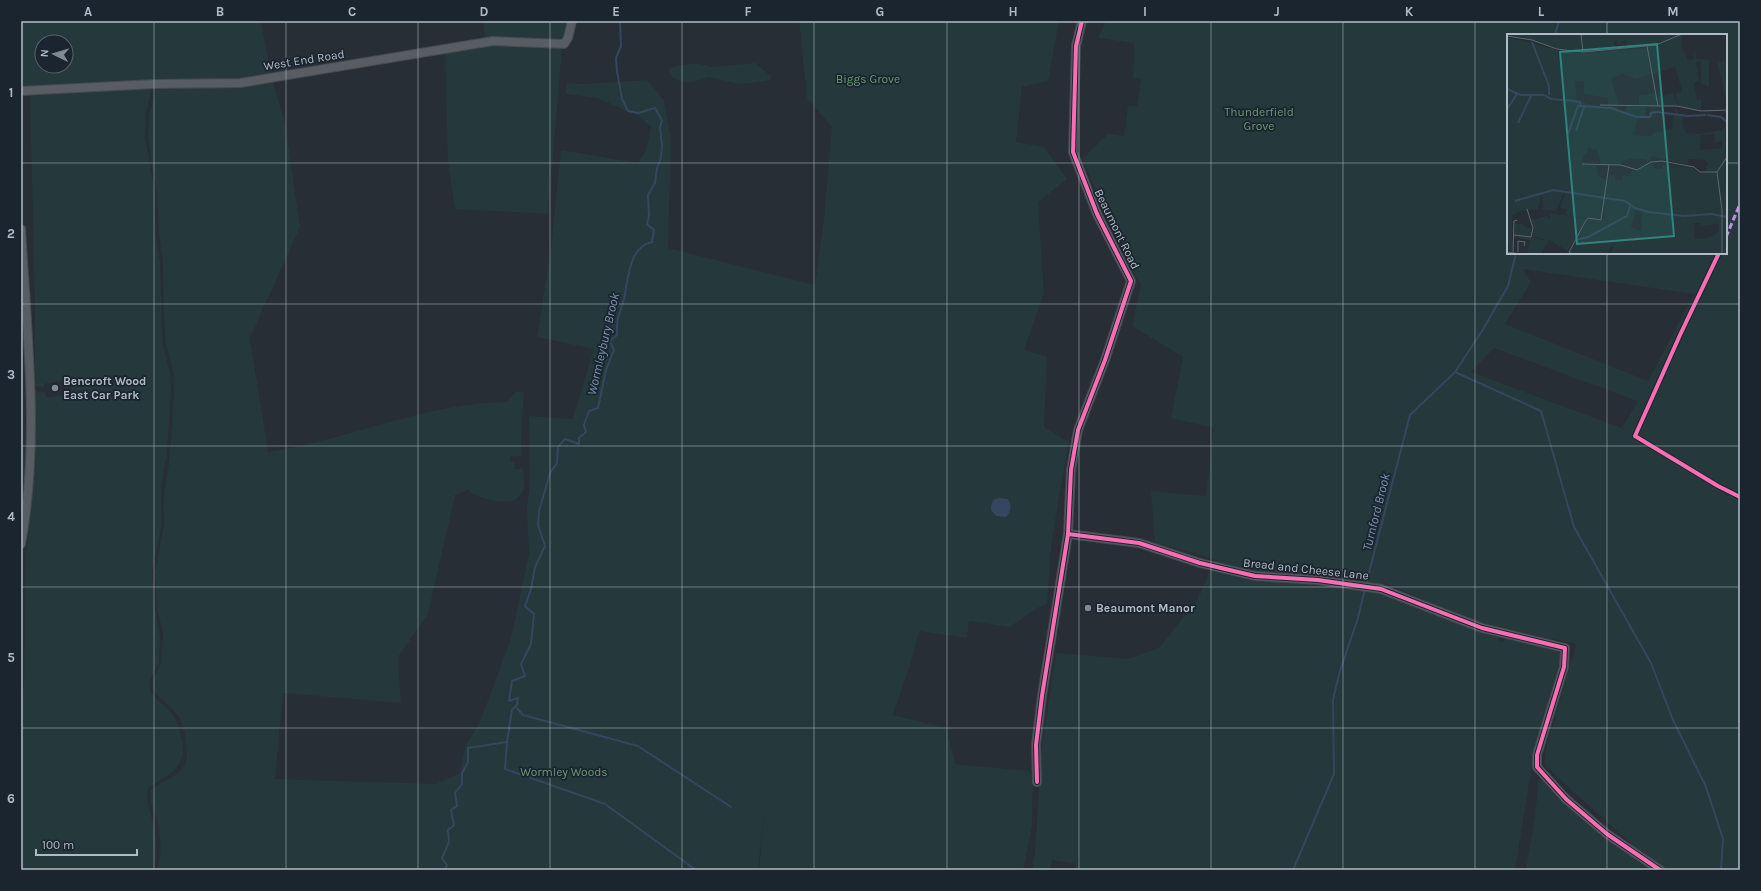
<svg xmlns="http://www.w3.org/2000/svg" width="1761" height="891" font-family="Karla,sans-serif">
  <rect width="100%" height="100%" fill="#282e35"/>
  <g fill="#25383b" fill-rule="evenodd">
    <path d="M21,21H261L271,74L241,79L152,80L23,88L21,84ZM42,42H66V66H42Z"/>
    <path d="M483,21H569C568,30 567,35 558,40L485,39Z"/>
    <path d="M799,21H1059L1048,81L1022,87L1016,142L1044,147L1067,179L1038,202L1044,293L1024,350L1047,357L1044,427L1069,442L1058,502L1051,549L1047,604L1035,609L1010,627L969,621L967,638L919,631L911,662L893,715L946,728L955,764L1028,771L1033,776L1032,826L1023,870H759L764,813L758,870H157C162,854 161,837 157,820C154,810 149,801 150,790L177,774L184,767L187,755L185,734L181,720L174,711L154,692L152,682L161,664L163,633L157,608L155,572L164,524V497L170,454L174,394V373L166,344L164,320L163,261L159,235L157,191L152,168L148,134L150,111L156,92V87L241,86L273,82L285,123L300,227L250,338L268,452C348,440 424,403 507,402L515,392H524L521,442L522,456H511L510,461L514,462L515,469L523,468C523,474 525,482 524,487C518,512 487,499 472,494L469,489L455,495L428,614L398,657L401,703L283,693L275,779L436,784L460,773L465,747L480,722L511,639L529,554L527,508L530,479L529,416L573,419L594,349L537,337L551,249L561,150L638,163L646,150L651,127L639,116L597,98L566,94L567,83L583,84L647,80L664,100L671,140L668,248L815,285L823,229L832,127L807,98Z"/>
    <path d="M1106,21H1740V870H1664L1649,860L1545,766V752L1576,644L1485,625L1384,583L1382,591L1497,636L1499,641L1502,642L1506,639C1523,643 1548,644 1562,655V664L1531,771L1515,870H1075L1076,864L1052,860L1050,870H1032L1035,852L1041,754L1056,653L1128,659L1159,648L1198,599L1215,559L1155,543L1151,491L1206,496L1214,428L1171,418L1183,357L1132,326L1141,285L1127,261L1082,159L1108,134L1124,136L1128,106H1137L1141,79L1133,78L1134,43L1098,38ZM1508,35H1726V253H1508ZM1523,269L1694,294L1648,381L1505,324L1531,282ZM1494,348L1637,401H1638L1622,428L1471,372Z"/>
    <polygon points="491,45 562,47 548,214 455,209 448,162 445,52"/>
    <polygon points="755,63 771,76 770,80 753,83 739,84 709,77 693,82 682,82 673,78 668,70 672,67 688,64 700,64 711,67"/>
    <path d="M152,87L146,113L145,138L155,192L156,238L160,262L162,329L163,345L170,373L171,390L167,454L162,478L161,497L162,524L152,572L155,607L160,638L159,663L149,682L151,693L172,713L178,725L183,746V755L179,764L174,771L148,788C145,807 155,821 156,838C157,849 154,860 152,870H21V708L24,683L26,553L35,462V391L45,392L47,398L71,393V385L68,381L65,380L44,384V387L35,386V304L30,95Z"/>
    <polygon points="21,420 26,469 21,504"/>
    <polygon points="1539,776 1622,849 1649,870 1526,870 1535,816"/>
  </g>
  <path fill="#35475e" d="M1000,498L1008,499C1012,505 1011,512 1006,517L996,516L991,510C991,503 992,499 1000,498Z"/>
  <g fill="none" stroke-linecap="round" stroke-linejoin="round">
    <g stroke="#35475e" stroke-width="2">
      <polyline points="1555,35 1559,21"/>
      <polyline points="1455,372 1541,411 1574,527 1651,663 1673,720 1706,787 1723,839 1721,870"/>
      <polyline points="1366,584 1410,415 1455,372 1482,331 1508,286 1516,253"/>
      <polyline points="516,707 523,715 638,746 731,807"/>
      <polyline points="507,742 505,769 605,804 696,870"/>
      <path d="M445,870L447,865L442,858L449,842L448,830L454,825L451,810L457,806L455,793L462,784V773L468,762V748L507,742L512,710L517,705L518,698L509,701L512,681L525,676L521,664L531,644L534,614L525,606L531,589L535,567L545,546L538,525L539,511L550,473L557,463L558,447L565,439L579,444V438L586,432L584,425L589,411L598,408L606,370L614,350L610,341L617,335C616,317 620,314 624,299C628,280 629,246 652,242L654,230L647,224L649,216L648,195L655,183L657,168L661,158L662,145L660,128L662,120L655,108L638,113L628,111L622,99L617,71L616,58L621,46L620,21"/>
      <polyline points="1293,870 1334,774 1333,700 1339,674 1358,618 1365,588"/>
    </g>
    <g stroke="#464a50" stroke-width="10">
      <g id="minor">
        <polyline points="21,91 154,84 240,83 493,41 564,44 568,38 572,21"/>
        <path d="M21,229C27,334 40,441 21,544"/>
        <polyline points="1068,534 1139,543 1200,563 1255,576 1318,580 1381,589 1482,628 1565,648 1564,667 1537,755 1537,767 1566,799 1607,834 1660,870"/>
        <polyline points="1037,782 1036,745 1042,696 1068,534 1071,470 1078,430 1105,360 1131,281 1097,214 1073,152 1076,46 1082,21"/>
      </g>
    </g>
    <use href="#minor" stroke="#585c63" stroke-width="8"/>
    <polyline stroke="#c787e3" stroke-width="3" stroke-dasharray="6 3" stroke-linecap="butt" points="1726,237 1740,204"/>
    <g stroke="#1b2530" stroke-width="6">
      <g id="cycleway">
        <polyline points="1719,253 1680,335 1635,436 1718,486 1740,497"/>
        <polyline points="1068,534 1139,543 1200,563 1255,576 1318,580 1381,589 1482,628 1565,648 1564,667 1537,755 1537,767 1566,799 1607,834 1660,870"/>
        <polyline points="1037,782 1036,745 1042,696 1068,534 1071,470 1078,430 1105,360 1131,281 1097,214 1073,152 1076,46 1082,21"/>
      </g>
    </g>
    <use href="#cycleway" stroke="#f96db3" stroke-width="4"/>
  </g>
  <path fill="none" stroke="#b1bbc7" stroke-width="1" stroke-opacity="0.55" d="M154,21V870M286,21V870M418,21V870M550,21V870M682,21V870M814,21V870M947,21V870M1079,21V870M1211,21V870M1343,21V870M1475,21V870M1607,21V35M21,163H1508M1726,163H1740M1607,253V870M21,304H1740M21,446H1740M21,587H1740M21,728H1740"/>
  <g fill="#818a94" stroke="#1b2530" stroke-width="1.5">
    <circle cx="55" cy="388" r="4"/>
    <circle cx="1088" cy="608" r="4"/>
  </g>
  <g text-anchor="middle" dominant-baseline="central" stroke-width="3.5" stroke-linejoin="round" paint-order="stroke">
    <g font-size="12" fill="#b1bbc7" stroke="#1b2530">
      <text transform="translate(304 60) rotate(-9)">West End Road</text>
      <text transform="translate(1117 229) rotate(64)">Beaumont Road</text>
      <text transform="translate(1306 569) rotate(6)">Bread and Cheese Lane</text>
    </g>
    <g font-size="12" fill="#689871" stroke="#1b2530">
      <text x="868" y="79">Biggs Grove</text>
      <text x="1259" y="112">Thunderfield<tspan x="1259" dy="14">Grove</tspan></text>
      <text x="564" y="772">Wormley Woods</text>
    </g>
    <g font-size="12" font-weight="bold" fill="#b1bbc7" stroke="#1b2530" text-anchor="start">
      <text x="63" y="381">Bencroft Wood<tspan x="63" dy="14">East Car Park</tspan></text>
      <text x="1096" y="608">Beaumont Manor</text>
    </g>
    <g font-size="13" font-style="italic" fill="#7992af" stroke="#1b2530">
      <text transform="translate(603 344) rotate(-77)">Wormleybury Brook</text>
      <text transform="translate(1376 512) rotate(-76)">Turnford Brook</text>
    </g>
  </g>
  <g transform="translate(1507 34)">
    <rect width="220" height="220" fill="#282e35"/>
    <path d="M0,0H174L151,10L121,14L119,6L111,10V7H107L108,16L77,18L44,13ZM177,0H181L174,2L175,13L181,26L187,25V13L189,25L202,26V53L194,49V27L189,28L192,47L187,49L190,66H194V77L172,72L168,60L175,57L168,33L145,40L141,13ZM0,3L52,16L51,23L52,27L53,16L76,19L140,14L144,40L128,45L116,40L104,44L112,71H101V64L77,60V47L68,48L70,67L95,73L110,72V76L118,78L119,72H139L138,81L142,82L147,72L146,83L130,85L127,101L144,102L147,99L165,95L166,79L169,80L165,73L167,77L170,75L171,80H178L175,89L179,99L193,100L215,96L218,91L220,220H102L107,214L104,212L101,220H66L62,218L81,185L95,187L100,166L94,185L68,183L59,181L60,175L53,174L58,160L57,159L49,177L36,176L35,160L31,175L14,177L5,181V217H3L0,203ZM208,100L207,109L215,107V114L193,116L194,101ZM81,114L90,116L94,130L112,131L122,125H138L141,128L145,122L181,131V125L198,126L201,129L198,138L192,139L186,134L156,130V134L150,135L143,129L130,137L125,136L122,142L116,141L115,146H108V140L102,141L101,147L91,142L89,131L72,130L76,129V121L80,120ZM129,177L135,179L134,197L124,193ZM187,189H194V192L212,190V198L201,204L187,205ZM220,26L219,52L220,70L211,29ZM149,59L150,63L166,59L171,72H132V61ZM44,179L80,185L61,217L42,206L34,220H20L23,206L7,203L8,190H15L18,193L25,194L24,203L42,207L25,202L26,194L24,186L41,182V186Z" fill="#25383b" fill-rule="evenodd"/>
    <path fill="none" stroke="#35475e" stroke-width="2" d="M25,8L42,52V61M0,55L13,61H37L44,65L68,67L73,68L74,72L104,74L130,83H143L144,79L150,78L181,82L199,81M0,75L10,60M200,81L214,83L220,88M11,89L25,60M69,97L77,73M61,100L71,72H74M8,167L46,156L118,167L128,174L142,178L177,182L205,180L220,183M69,206L81,203L120,182L123,172"/>
    <path fill="none" stroke="#5f666f" stroke-width="1" d="M74,0L76,18M0,2L25,6L50,15L76,18L149,11L175,0M140,12L151,72H170L194,77L220,76M93,71L151,72M75,130L114,131L130,136L144,128L155,127L187,133L193,138H210M210,138L215,176V220M210,138L220,123M7,201L24,203L26,194L20,175M0,218L14,220M6,218L7,187L10,186M11,218V207L18,208L17,212M65,220L62,218L78,188L81,184L94,186L102,131"/>
    <path fill="#2f8480" fill-opacity="0.15" stroke="#2f8480" stroke-width="2" d="M150,10L167,202L70,210L53,18Z"/>
    <rect width="220" height="220" fill="none" stroke="#b1bbc7" stroke-width="2"/>
  </g>
  <rect width="1761" height="891" fill="none" stroke="#1b2530" stroke-width="44"/>
  <g transform="translate(54 54) rotate(275)"><circle r="19" fill="#1b2530" stroke="#57616c"/>
  <path d="M0-3L7 15L0 10L-7 15Z" fill="#818a94"/>
  <text y="-6" font-size="11" font-weight="bold" text-anchor="middle" fill="#b1bbc7">N</text>
  </g>
  <path d="M36 849v6h101v-6" fill="none" stroke="#b1bbc7" stroke-width="2"/>
  <text x="42" y="849" font-size="12" fill="#b1bbc7" stroke="#1b2530" stroke-width="3" paint-order="stroke">100 m</text>
  <rect x="22" y="22" width="1717" height="847" fill="none" stroke="#b1bbc7" stroke-width="1.5"/>
  <g font-size="13" text-anchor="middle" font-weight="bold" fill="#b1bbc7">
    <text x="88" y="16">A</text>
    <text x="220" y="16">B</text>
    <text x="352" y="16">C</text>
    <text x="484" y="16">D</text>
    <text x="616" y="16">E</text>
    <text x="748" y="16">F</text>
    <text x="880" y="16">G</text>
    <text x="1013" y="16">H</text>
    <text x="1145" y="16">I</text>
    <text x="1277" y="16">J</text>
    <text x="1409" y="16">K</text>
    <text x="1541" y="16">L</text>
    <text x="1673" y="16">M</text>
    <text x="11" y="97">1</text>
    <text x="11" y="238">2</text>
    <text x="11" y="379">3</text>
    <text x="11" y="521">4</text>
    <text x="11" y="662">5</text>
    <text x="11" y="803">6</text>
  </g>
</svg>
